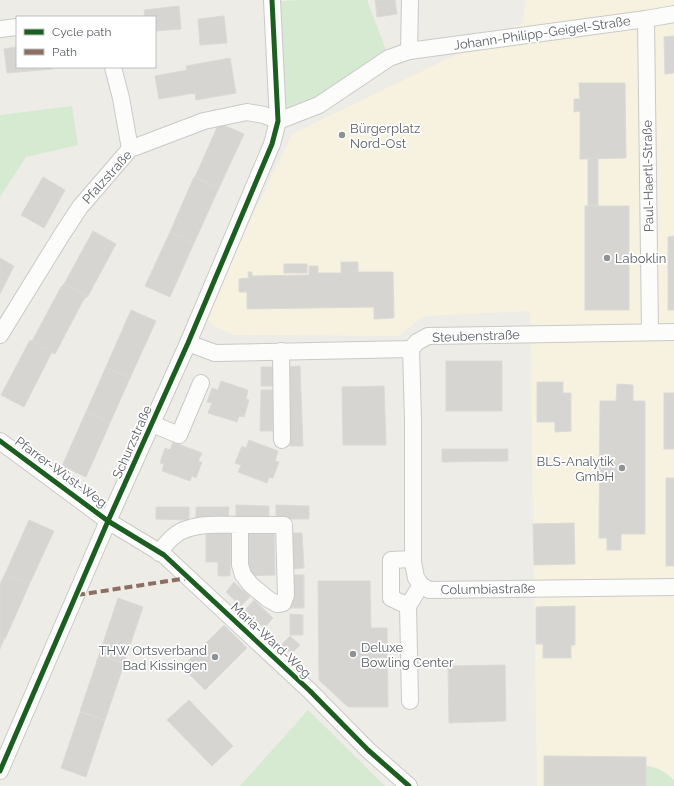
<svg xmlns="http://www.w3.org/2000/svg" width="674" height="786" font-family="Raleway,sans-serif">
  <rect width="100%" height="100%" fill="#edece7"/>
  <polygon fill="#f7f1e0" points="526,0 674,0 674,786 537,786 530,311 424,316 398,336 234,335 216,327 206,318 237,248 292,134 522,23"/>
  <g fill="#d5ead1">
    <polygon points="299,0 367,0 389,58 278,121 272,2"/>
    <polygon points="72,106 78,145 26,157 0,197 0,115"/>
    <polygon points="308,710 385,786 240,786"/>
    <path d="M646,766C658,767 665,772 674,780V786H646Z"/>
  </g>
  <g fill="#d6d5d2" stroke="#dcdad6">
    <polygon points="375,0 395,0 397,14 377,17"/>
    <polygon points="179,6 181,29 155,31 155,17 145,17 144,10"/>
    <polygon points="224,16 227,43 200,45 198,19"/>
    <polygon points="674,36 674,73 665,74 664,37"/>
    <polygon points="17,47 17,67 53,67 53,69 7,73 4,49"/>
    <polygon points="230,58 236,93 196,100 195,93 159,99 155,76 187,70 186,66"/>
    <polygon points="579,83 625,83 626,158 580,159 580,111 574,112 574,99 580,99"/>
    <polygon points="219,123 244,134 219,188 195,177"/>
    <rect x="588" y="158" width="10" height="48"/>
    <polygon points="43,177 65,190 44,228 21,215"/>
    <polygon points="194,177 219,188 194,243 170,232"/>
    <rect x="585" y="206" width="44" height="104"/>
    <polygon points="93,231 116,244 88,296 64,284"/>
    <polygon points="170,232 194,243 170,297 145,286"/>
    <polygon points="674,236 674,310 668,310 668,237"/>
    <polygon points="0,258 14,266 5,284 0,281"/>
    <polygon points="341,262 358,262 358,272 393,272 394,318 374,319 374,307 247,309 247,292 239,292 239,279 249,278 248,272 252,272 252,276 309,275 309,266 318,266 318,273 341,273"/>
    <rect x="284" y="264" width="23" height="9"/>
    <polygon points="0,281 5,284 0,294"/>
    <polygon points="64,284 88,296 84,299 55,354 32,341 61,287"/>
    <polygon points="131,310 156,321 130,378 106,367"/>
    <polygon points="30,340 52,352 24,407 1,395"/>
    <rect x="446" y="361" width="56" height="50"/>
    <polygon points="300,366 303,446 290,446 288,367"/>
    <polygon points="106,367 130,378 110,423 86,412"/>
    <rect x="261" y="367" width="12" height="19"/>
    <polygon points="221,381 248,390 246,399 249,400 244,417 239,416 237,422 208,413 212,403 207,402 212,388 218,390"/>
    <polygon points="537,382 563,382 563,393 571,393 571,431 555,432 555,422 537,422"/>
    <polygon points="617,384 633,385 633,401 645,401 645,534 621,534 621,550 607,550 607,538 599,538 600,401 616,401"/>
    <polygon points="384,386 386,445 343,445 342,387"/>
    <polygon points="261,390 273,390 273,431 260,431"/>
    <rect x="664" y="393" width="10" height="56"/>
    <polygon points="86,412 110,423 86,477 62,466"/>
    <polygon points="249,440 278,451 275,461 279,462 273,478 269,477 267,483 238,472 241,465 235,463 242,446 246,448"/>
    <polygon points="173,442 202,453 198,461 202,462 196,478 192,476 190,481 162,471 164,464 160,463 165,448 170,450"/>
    <polygon points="442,449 508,449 508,461 442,462"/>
    <rect x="666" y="478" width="8" height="88"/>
    <polygon points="236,505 269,506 269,519 236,519"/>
    <polygon points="276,505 309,506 309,519 276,519"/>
    <polygon points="156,507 189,507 189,520 156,519"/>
    <polygon points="196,507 229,507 228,519 196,519"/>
    <polygon points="29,520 54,531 29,585 5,574"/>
    <polygon points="574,523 575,564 534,565 533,524"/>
    <polygon points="248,532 274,532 275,575 248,576"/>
    <polygon points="206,533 231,533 230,576 218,576 218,562 206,562"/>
    <polygon points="290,533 302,533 304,568 292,569"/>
    <polygon points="5,574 29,585 5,639 0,637 0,584"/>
    <rect x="290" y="575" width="14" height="33"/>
    <polygon points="318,581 370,581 371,628 387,628 388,707 348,707 319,680"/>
    <polygon points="234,582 250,597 241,606 226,592"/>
    <polygon points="118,598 143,607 124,663 99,655"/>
    <polygon points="254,600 273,618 264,628 245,610"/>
    <polygon points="575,606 575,645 571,645 571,658 543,658 543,644 536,644 536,607"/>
    <polygon points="290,614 303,615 303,635 290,635"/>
    <polygon points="224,625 247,648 205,690 182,667"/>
    <polygon points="290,636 300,645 291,654 281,645"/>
    <polygon points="0,637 4,639 0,649"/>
    <polygon points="99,655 124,664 105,720 80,711"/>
    <polygon points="505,665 506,721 449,723 448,666"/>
    <polygon points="189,700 233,746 212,766 167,720"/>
    <polygon points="80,712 105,720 86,777 61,768"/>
    <polygon points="544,756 646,757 646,786 544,786"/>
  </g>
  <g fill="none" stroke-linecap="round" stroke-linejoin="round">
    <g stroke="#c9c9c8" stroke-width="18">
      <g id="minor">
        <polyline points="646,19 650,332"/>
        <polyline points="0,29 17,27"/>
        <polyline points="409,51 410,0"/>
        <polyline points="113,67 121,98 130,149"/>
        <polyline points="278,121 319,105 389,58 409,51 646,19 674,14"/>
        <polyline points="0,335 61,236 80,207 130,149 204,121 247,112 264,115 278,121"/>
        <polyline points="188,343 215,353 411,349 417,342 428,336 674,332"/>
        <polyline points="411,349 413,420 413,562 416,578 421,585 429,590 674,587"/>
        <polyline points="281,351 282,440"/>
        <polyline points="152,424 179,435 201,383"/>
        <polyline points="0,441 108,521 164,555 310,691 368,750 409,786"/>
        <path d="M159,553C166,543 175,532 187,529C204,523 223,525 240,525C255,525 269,525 284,525L286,595L283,603L277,604L268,599L251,585L243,575L240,565V525"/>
        <polyline points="408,606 391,598 391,560 413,559"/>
        <polyline points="410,701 408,606 421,585"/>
        <polyline points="0,771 108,521 188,343 272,144 278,121 272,0"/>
      </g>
    </g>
    <use href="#minor" stroke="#fcfcfb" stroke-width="16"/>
    <polyline stroke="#8d6e63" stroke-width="4" stroke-dasharray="8 4" stroke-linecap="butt" points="77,595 188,578"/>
    <g stroke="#fff" stroke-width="8">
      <g id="cycleway">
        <polyline points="0,441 108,521 164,555 310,691 368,750 409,786"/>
        <polyline points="0,771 108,521 188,343 272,144 278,121 272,0"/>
      </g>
    </g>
    <use href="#cycleway" stroke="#1b5e20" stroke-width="5"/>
  </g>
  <g fill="#8f9293" stroke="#fff" stroke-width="1.5">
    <circle cx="342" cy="135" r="4"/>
    <circle cx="607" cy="258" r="4"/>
    <circle cx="622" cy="468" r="4"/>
    <circle cx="353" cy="654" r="4"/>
    <circle cx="215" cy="657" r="4"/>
  </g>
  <g text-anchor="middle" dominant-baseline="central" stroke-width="3.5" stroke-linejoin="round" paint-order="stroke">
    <g font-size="13" fill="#5c6166" stroke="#fff">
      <text transform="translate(542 33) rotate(-8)">Johann-Philipp-Geigel-Straße</text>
      <text transform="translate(648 176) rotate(-91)">Paul-Haertl-Straße</text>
      <text transform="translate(107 177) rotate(-48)">Pfalzstraße</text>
      <text transform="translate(476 336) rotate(-2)">Steubenstraße</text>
      <text transform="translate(132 442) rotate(-66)">Schurzstraße</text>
      <text transform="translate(61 472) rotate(36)">Pfarrer-Wüst-Weg</text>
      <text transform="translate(488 589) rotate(-1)">Columbiastraße</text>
      <text transform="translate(271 640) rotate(43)">Maria-Ward-Weg</text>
    </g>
    <g font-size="13" fill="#5c6166" stroke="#fff" text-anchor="start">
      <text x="350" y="128">Bürgerplatz<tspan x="350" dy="15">Nord-Ost</tspan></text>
      <text x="615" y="258">Laboklin</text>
      <text x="614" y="461" text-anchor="end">BLS-Analytik<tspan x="614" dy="15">GmbH</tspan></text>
      <text x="361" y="647">Deluxe<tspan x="361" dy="15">Bowling Center</tspan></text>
      <text x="207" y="650" text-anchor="end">THW Ortsverband<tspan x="207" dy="15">Bad Kissingen</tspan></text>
    </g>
  </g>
  <rect x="16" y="16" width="140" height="52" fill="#ffffff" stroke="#bec0c2"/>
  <rect x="24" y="29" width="20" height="6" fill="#1b5e20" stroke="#bec0c2"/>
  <text x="52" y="36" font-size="12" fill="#5c6166">Cycle path</text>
  <rect x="24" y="49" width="20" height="6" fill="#8d6e63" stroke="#bec0c2"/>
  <text x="52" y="56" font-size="12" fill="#5c6166">Path</text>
</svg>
